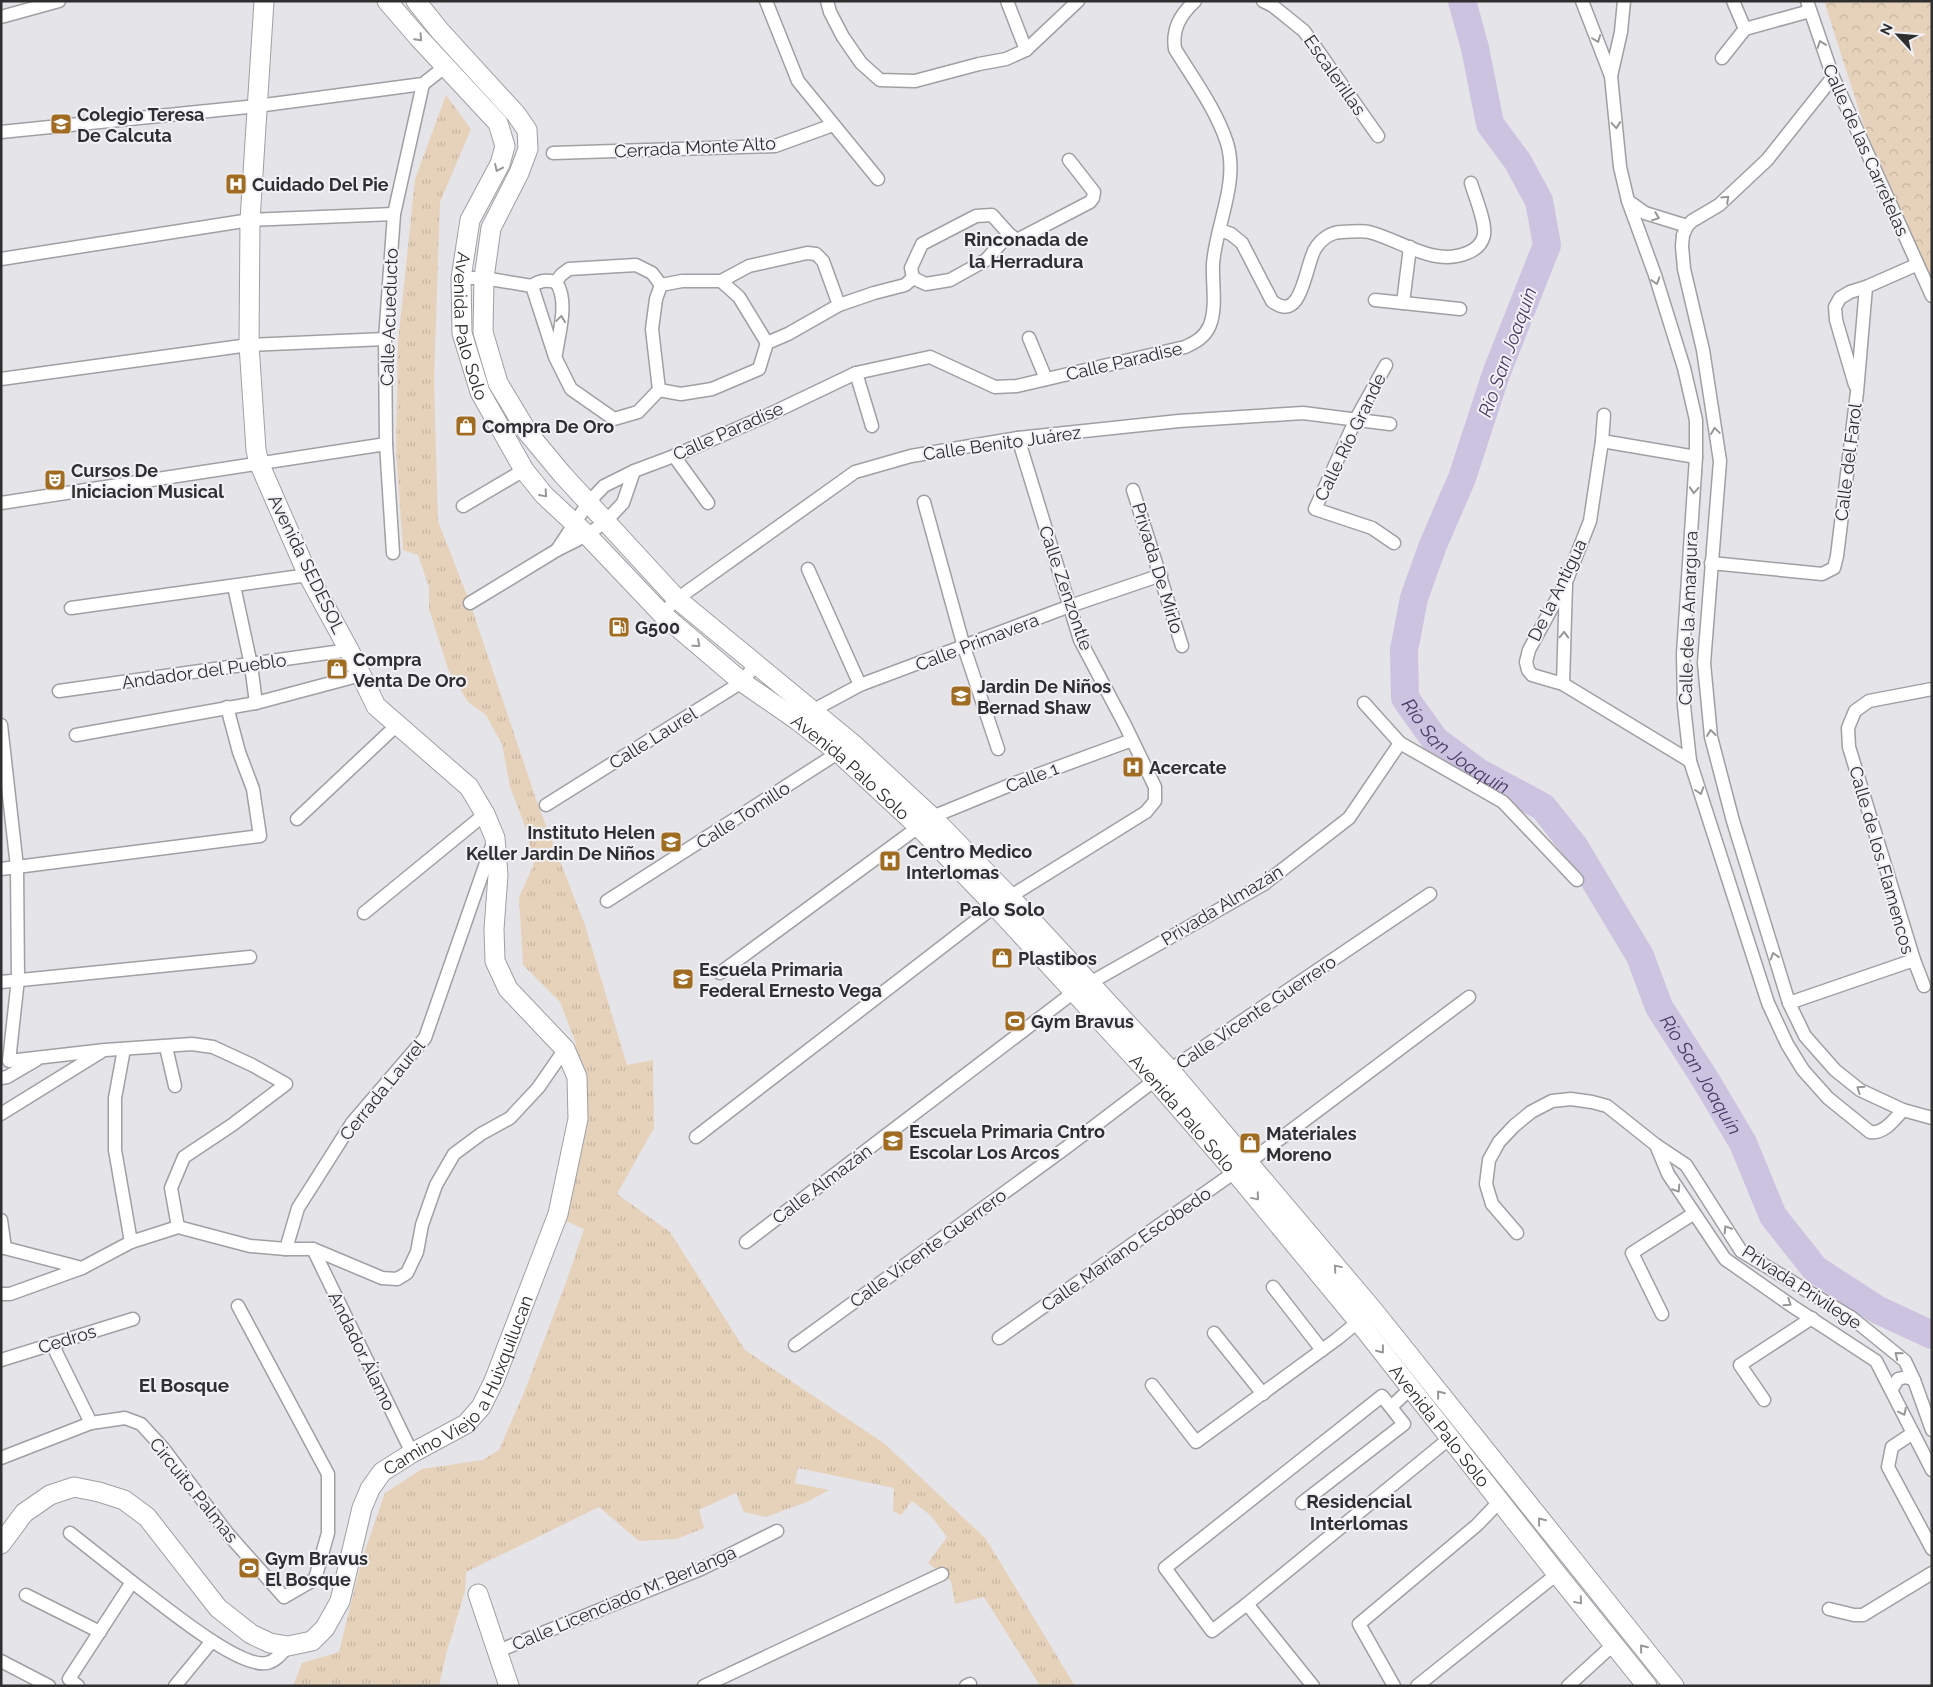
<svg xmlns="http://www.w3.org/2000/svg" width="1933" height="1687" font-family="Raleway,sans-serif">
  <defs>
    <pattern id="grass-tufts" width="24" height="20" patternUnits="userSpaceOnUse" patternTransform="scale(1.25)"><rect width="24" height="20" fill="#e6d2bb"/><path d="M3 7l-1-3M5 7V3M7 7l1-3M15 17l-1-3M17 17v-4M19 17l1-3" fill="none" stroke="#c6b5a1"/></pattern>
    <pattern id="forest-crowns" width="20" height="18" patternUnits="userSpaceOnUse" patternTransform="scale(1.25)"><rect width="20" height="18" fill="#e6d2bb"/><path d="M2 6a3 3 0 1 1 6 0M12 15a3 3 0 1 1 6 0" fill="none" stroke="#c6b5a1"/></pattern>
  </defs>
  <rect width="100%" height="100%" fill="#e5e4e8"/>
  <polygon fill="url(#grass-tufts)" points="446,95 471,129 440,202 434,380 438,521 470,603 538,805 585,925 627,1065 653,1060 654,1128 617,1194 670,1232 745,1350 885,1444 986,1539 1075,1686 1040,1686 984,1597 955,1604 951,1581 928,1563 947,1537 930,1515 912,1501 901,1515 893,1511 894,1488 798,1468 795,1483 829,1490 807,1502 766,1517 744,1512 736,1493 699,1510 704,1528 677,1539 639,1541 599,1507 466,1572 465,1591 447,1651 439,1686 293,1686 302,1663 339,1652 362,1559 385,1493 422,1469 483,1460 499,1450 525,1390 567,1280 584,1229 561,1219 582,1080 575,1041 560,1002 523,965 519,897 534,864 525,826 510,787 502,744 486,715 468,702 448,669 429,609 429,587 418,555 403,550 396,449 398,343 415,179"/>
  <polygon fill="url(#forest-crowns)" points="1824,1 1932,1 1932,284 1865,129"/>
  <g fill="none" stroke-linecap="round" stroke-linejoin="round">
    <path stroke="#ccc3e1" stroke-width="28" id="s1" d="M1462,1L1475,48L1490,124L1518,162L1539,201L1547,245L1496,374L1462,478L1433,545L1414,598L1404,650L1405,698L1435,740L1478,772L1543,807L1574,846L1640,956L1659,1007L1705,1079L1743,1143L1773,1216L1815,1269L1878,1310L1932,1335"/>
    <g stroke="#a09fa3" stroke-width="15">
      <g id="street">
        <polyline points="766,1 798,81 878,179"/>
        <polyline points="827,1 830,12 843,37 861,63 880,80 915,81 979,64 1006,59 1026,50 1078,1"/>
        <polyline points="1007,1 1026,50"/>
        <polyline points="1263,1 1273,6 1304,31 1378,136"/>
        <path d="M1582,1L1611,76L1620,167L1628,201L1655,275L1684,368L1696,420V457L1683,654L1684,706L1690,761L1768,1003L1787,1044L1803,1070L1828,1098L1870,1132C1884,1134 1894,1120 1903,1110"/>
        <polyline points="1733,1 1745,29"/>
        <polyline points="1807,1 1833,77 1932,296"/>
        <polyline points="1,17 59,1"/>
        <polyline points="1722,58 1745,29 1810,11"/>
        <polyline points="1611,76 1621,32 1624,1"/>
        <polyline points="1833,77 1767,160 1719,205 1692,221 1687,226 1683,235 1682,246 1684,269 1703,350 1720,461 1704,663 1711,737 1733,821 1789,1003 1805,1036 1835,1070 1860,1090 1903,1110 1932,1118"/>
        <polyline points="1,132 257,106 423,84 446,66"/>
        <polyline points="553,153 775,146 833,125"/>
        <polyline points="1628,201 1645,213 1687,226"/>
        <path d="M1220,230L1231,234L1242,243L1272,301C1302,325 1305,266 1315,249C1321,239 1331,232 1342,232C1351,232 1361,230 1369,232C1401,240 1433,267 1467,253C1475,250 1482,244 1484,235C1486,222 1475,197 1471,183"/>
        <polyline points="1,259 250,220 394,214"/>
        <polyline points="461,278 484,278 532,286"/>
        <polyline points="913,278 926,284 950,280 986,260 1009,234"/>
        <polyline points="721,281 749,266 807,253 816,254 823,261 839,305"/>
        <polyline points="556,282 561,275 569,269 636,265 652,273 661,285"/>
        <polyline points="532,286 555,357 571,389 614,419 638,412 659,390 652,329 656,299 661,285 682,281 721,281 739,297 767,343"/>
        <path d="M532,286C540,280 546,280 556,282C569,301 559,332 556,354"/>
        <polyline points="1375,300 1460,309"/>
        <polyline points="1403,303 1410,247"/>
        <polyline points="1029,338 1046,379"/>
        <polyline points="767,343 788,334 839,305 874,293 905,285 913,278 911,268 922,244 976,216 992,215 1009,234 1017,240 1090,202 1093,198 1094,192 1069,160"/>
        <polyline points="1386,365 1356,419 1315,509 1372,528 1394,543"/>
        <polyline points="856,373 872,426"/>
        <polyline points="1,379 249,345 385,339"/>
        <polyline points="1855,385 1836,320 1835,307 1840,298 1850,292 1866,287"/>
        <polyline points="659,390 681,394 712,389 759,369 767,343"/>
        <polyline points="1604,415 1602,441 1590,521 1566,582 1529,650 1526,662 1528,670 1532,675 1563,684 1690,761"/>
        <polyline points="1602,441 1696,457"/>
        <polyline points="674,456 708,503"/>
        <polyline points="1133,490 1182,646"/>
        <polyline points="924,502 964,647 998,749"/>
        <polyline points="1,503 386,444"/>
        <polyline points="463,506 524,470"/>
        <path d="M557,550L588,503L604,486L634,471L674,456L766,416L856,373L930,357L995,387L1017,386L1185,347C1196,342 1205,337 1210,325C1217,306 1212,283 1213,264C1216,224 1239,183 1227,143C1216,109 1194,80 1175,49C1172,29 1180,15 1195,1"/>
        <polyline points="393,553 386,444 385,339 394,214 423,84"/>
        <polyline points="1711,563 1822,574 1834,568 1837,556 1857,392 1866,287 1916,265"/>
        <polyline points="808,569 860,685"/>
        <polyline points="234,586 251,665 256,703"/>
        <polyline points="470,603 557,550 587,535 605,522 623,503 634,471"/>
        <polyline points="71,608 308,575"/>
        <polyline points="662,614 677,599 855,472 911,456 1018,438 1179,421 1303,413 1390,424"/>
        <polyline points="1563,684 1566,584"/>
        <polyline points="59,691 349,650"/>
        <polyline points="1364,703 1400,743 1503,802 1577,880"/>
        <polyline points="808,713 860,685 1070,606 1161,575"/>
        <polyline points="1,725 17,867 18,979 9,1061 105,1050 192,1044 213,1047 252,1065 286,1084 232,1125 184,1157 171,1188 178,1227"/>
        <polyline points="76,735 256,703 361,675"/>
        <polyline points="546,805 742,682 755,665"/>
        <polyline points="297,819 397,725"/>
        <polyline points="1,869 260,836 253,789 239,752 227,707"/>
        <polyline points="607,901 844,749"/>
        <polyline points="364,913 485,814"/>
        <polyline points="1914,960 1924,986"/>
        <polyline points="720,973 932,817 1015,783 1132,740"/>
        <polyline points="1,982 250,957"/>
        <polyline points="1789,1003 1914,960 1849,747 1848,728 1855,711 1869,701 1932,689"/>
        <polyline points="166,1047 175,1086"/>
        <polyline points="124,1049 115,1098 115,1150 131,1242"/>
        <polyline points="1,1078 7,1077 36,1060"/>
        <polyline points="1,1114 101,1052"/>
        <polyline points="696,1137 995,906 1146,812 1155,801 1155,787 1125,725 1080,640 1018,438"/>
        <polyline points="1656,1145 1668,1174 1725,1259 1792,1306 1876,1361 1932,1470"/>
        <polyline points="1,1220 5,1248"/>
        <polyline points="1517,1233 1492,1204 1486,1184 1489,1160 1499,1142 1514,1126 1531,1112 1552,1101 1571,1099 1592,1102 1607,1106 1656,1145 1686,1165 1741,1251 1852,1318 1905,1361 1914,1380 1932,1430"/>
        <polyline points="746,1242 1074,992 1264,884 1349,818 1400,743"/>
        <polyline points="1,1247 82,1268"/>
        <polyline points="286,1249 298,1208 352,1123 425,1038 493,843"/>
        <polyline points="313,1249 412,1453"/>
        <polyline points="1273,1287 1322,1350"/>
        <polyline points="1,1294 10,1294 82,1268 131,1242 178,1227 250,1246 286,1249 313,1249 382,1278 397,1279 407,1273 417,1252 422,1225 436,1185 454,1154 481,1134 510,1118 538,1088 565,1049"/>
        <polyline points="1662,1314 1632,1253 1693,1214"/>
        <polyline points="1214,1333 1263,1394"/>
        <polyline points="999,1338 1249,1162 1469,997"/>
        <polyline points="52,1344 91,1423"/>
        <polyline points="795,1345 1067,1147 1155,1080 1430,894"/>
        <polyline points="1,1360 133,1319"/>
        <polyline points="1152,1385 1196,1442 1337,1339 1364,1317"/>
        <polyline points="1892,1389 1898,1379 1906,1377 1914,1380"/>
        <polyline points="1764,1400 1740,1365 1812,1318"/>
        <polyline points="1391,1407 1411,1388"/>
        <polyline points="1913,1433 1892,1447 1888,1467 1932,1549"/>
        <polyline points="1,1458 91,1423 125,1418 141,1424 163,1448 228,1534 284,1597 315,1579 328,1533 328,1474 238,1306"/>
        <polyline points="1302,1503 1404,1424 1382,1396 1165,1568 1212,1631 1247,1604 1313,1686"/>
        <polyline points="70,1533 132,1582"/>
        <polyline points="26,1595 100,1632"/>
        <polyline points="1247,1604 1450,1438"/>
        <polyline points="1829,1609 1854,1615 1863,1615 1932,1573"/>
        <polyline points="498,1651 701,1569 777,1531"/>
        <polyline points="1,1661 49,1686"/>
        <path d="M78,1686L69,1679L132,1582C158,1601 238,1669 267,1663C276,1661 282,1653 288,1646"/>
        <polyline points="175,1686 212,1641"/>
        <polyline points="704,1686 942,1574"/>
        <polyline points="966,1686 970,1684"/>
        <polyline points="1394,1686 1359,1624 1477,1525 1499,1502"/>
        <polyline points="1417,1686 1557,1574"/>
        <polyline points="1568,1686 1614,1644"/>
      </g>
    </g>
    <g stroke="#a09fa3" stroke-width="21">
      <g id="secondary">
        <path id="s2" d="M387,1L418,37L498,123L505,146L500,164L470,220L461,278L462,333L480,392L524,470L544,495L587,535L662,614L742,682L797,720L839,753L919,827L995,906L1155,1080L1235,1172L1358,1321L1557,1574L1647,1686"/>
        <polyline points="416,1 440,31 516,114 527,130 528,149 519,173 491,228 484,278 483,332 498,383 528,433 562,474 677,599 853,744 932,817 1009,896 1170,1070 1373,1310 1674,1686"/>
        <path id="s3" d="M1,1544L24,1513L50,1495L74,1487L99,1492L124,1500L147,1517L218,1608L251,1634L270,1643L288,1646L312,1641L325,1628L340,1601L362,1508L370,1489L382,1472L412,1453L466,1424L481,1407L494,1381L558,1214L578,1119L577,1077L565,1049L508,989L495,961L494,929L498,875L495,838L485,814L469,787L376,706L349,650L308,575L259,463L256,450L249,345L250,220L264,1"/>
        <polyline points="478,1594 509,1686"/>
      </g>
    </g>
    <use href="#street" stroke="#fff" stroke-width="12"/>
    <use href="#secondary" stroke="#fff" stroke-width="19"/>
  </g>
  <defs><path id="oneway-chevron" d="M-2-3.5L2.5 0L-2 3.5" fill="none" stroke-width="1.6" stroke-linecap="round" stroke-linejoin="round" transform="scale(1.25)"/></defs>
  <g stroke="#979798">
    <use href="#oneway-chevron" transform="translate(419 38) rotate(47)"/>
    <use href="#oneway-chevron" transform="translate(1597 39) rotate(69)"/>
    <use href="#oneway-chevron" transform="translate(1821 44) rotate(-109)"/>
    <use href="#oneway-chevron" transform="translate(1616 125) rotate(85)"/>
    <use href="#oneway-chevron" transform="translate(498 168) rotate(115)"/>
    <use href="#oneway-chevron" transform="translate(1726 199) rotate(-43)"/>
    <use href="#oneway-chevron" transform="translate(1656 217) rotate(21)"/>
    <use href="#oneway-chevron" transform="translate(1656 281) rotate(72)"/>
    <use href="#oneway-chevron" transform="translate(561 319) rotate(-82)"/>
    <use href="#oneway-chevron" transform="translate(1715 431) rotate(-98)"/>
    <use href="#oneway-chevron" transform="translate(1694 490) rotate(94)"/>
    <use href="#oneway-chevron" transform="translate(544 494) rotate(49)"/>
    <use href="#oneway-chevron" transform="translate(1564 635) rotate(-88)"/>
    <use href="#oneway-chevron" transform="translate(697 644) rotate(41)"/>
    <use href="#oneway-chevron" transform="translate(1711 733) rotate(-97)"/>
    <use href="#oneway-chevron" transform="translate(1700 791) rotate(72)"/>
    <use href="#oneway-chevron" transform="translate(1774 956) rotate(-107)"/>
    <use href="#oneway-chevron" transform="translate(1860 1089) rotate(-145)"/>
    <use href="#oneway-chevron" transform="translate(1677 1189) rotate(57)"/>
    <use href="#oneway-chevron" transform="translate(1256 1197) rotate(50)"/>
    <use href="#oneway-chevron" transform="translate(1727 1229) rotate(-122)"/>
    <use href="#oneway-chevron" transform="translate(1337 1268) rotate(-130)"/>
    <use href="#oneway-chevron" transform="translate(1788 1303) rotate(34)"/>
    <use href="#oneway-chevron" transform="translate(1381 1350) rotate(52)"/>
    <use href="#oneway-chevron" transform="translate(1898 1355) rotate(-141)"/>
    <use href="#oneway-chevron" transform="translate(1440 1394) rotate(-129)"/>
    <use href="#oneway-chevron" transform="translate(1903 1412) rotate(64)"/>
    <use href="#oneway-chevron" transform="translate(1541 1521) rotate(-129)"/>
    <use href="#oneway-chevron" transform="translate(1579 1601) rotate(50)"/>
    <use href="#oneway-chevron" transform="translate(1643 1648) rotate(-129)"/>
  </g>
  <defs>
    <g id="school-square" transform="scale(1.125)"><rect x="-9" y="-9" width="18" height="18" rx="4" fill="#9f6c22" stroke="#f2f1f5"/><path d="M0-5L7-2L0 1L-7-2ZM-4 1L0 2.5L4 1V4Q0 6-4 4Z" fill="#fff"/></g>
    <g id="hospital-square" transform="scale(1.125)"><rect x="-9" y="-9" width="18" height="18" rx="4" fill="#9f6c22" stroke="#f2f1f5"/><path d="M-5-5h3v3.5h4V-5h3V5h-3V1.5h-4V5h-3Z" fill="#fff"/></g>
    <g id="shop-square" transform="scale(1.125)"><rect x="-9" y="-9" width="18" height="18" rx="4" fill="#9f6c22" stroke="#f2f1f5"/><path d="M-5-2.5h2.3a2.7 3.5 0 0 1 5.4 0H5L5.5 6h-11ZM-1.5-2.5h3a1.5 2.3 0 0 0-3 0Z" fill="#fff"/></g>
    <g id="theatre-square" transform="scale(1.125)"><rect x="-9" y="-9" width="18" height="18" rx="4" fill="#9f6c22" stroke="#f2f1f5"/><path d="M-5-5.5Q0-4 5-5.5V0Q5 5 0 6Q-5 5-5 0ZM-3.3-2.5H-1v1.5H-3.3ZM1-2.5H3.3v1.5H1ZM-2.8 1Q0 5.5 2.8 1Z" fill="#fff"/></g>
    <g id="fuel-square" transform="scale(1.125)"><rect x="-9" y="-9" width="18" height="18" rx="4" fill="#9f6c22" stroke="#f2f1f5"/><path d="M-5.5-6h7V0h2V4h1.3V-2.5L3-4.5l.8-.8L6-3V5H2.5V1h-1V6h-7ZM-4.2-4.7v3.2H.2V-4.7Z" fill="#fff"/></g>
    <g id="stadium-square" transform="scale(1.125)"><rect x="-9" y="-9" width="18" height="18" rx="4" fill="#9f6c22" stroke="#f2f1f5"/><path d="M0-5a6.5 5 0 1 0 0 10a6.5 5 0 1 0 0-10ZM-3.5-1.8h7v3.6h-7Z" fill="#fff"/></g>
  </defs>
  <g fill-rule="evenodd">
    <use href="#school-square" x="61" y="124"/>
    <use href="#hospital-square" x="236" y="184"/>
    <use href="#shop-square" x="466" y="426"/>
    <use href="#theatre-square" x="55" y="480"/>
    <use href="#fuel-square" x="619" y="627"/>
    <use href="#shop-square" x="337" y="669"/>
    <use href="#school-square" x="961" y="696"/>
    <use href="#hospital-square" x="1133" y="767"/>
    <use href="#school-square" x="671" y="842"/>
    <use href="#hospital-square" x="890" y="861"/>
    <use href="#shop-square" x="1002" y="958"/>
    <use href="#school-square" x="683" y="979"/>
    <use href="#stadium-square" x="1015" y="1021"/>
    <use href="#school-square" x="893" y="1141"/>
    <use href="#shop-square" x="1250" y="1143"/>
    <use href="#stadium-square" x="249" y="1568"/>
  </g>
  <g text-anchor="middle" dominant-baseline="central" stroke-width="4" stroke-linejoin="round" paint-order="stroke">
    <g font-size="18" fill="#2f2f30" stroke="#f2f1f5">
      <text transform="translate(1335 75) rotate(55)">Escalerillas</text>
      <text transform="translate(695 147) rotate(-3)">Cerrada Monte Alto</text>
      <text transform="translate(1866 150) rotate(66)">Calle de las Carretelas</text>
      <text transform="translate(389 317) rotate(-88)">Calle Acueducto</text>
      <text stroke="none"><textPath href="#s2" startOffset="379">Avenida Palo Solo</textPath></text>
      <text transform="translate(1124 361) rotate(-13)">Calle Paradise</text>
      <text transform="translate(728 431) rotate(-24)">Calle Paradise</text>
      <text transform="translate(1350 437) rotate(-64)">Calle Río Grande</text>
      <text transform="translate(1002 443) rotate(-8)">Calle Benito Juárez</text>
      <text transform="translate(1848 462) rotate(-83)">Calle del Farol</text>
      <text transform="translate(307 564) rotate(64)">Avenida SEDESOL</text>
      <text transform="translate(1158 568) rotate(73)">Privada De Mirlo</text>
      <text transform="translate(1066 588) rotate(71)">Calle Zenzontle</text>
      <text transform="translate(1557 590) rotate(-64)">De la Antigua</text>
      <text transform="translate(1688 618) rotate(-88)">Calle de la Amargura</text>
      <text transform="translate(977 642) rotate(-21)">Calle Primavera</text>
      <text transform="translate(204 671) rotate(-8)">Andador del Pueblo</text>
      <text transform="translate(653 738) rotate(-32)">Calle Laurel</text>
      <text stroke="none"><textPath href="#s2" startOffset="979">Avenida Palo Solo</textPath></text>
      <text transform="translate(1032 777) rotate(-21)">Calle 1</text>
      <text transform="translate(743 815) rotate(-33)">Calle Tomillo</text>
      <text transform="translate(1882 860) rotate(74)">Calle de los Flamencos</text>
      <text transform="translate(1222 905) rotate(-31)">Privada Almazán</text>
      <text transform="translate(1256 1012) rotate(-34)">Calle Vicente Guerrero</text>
      <text transform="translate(382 1090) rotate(-51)">Cerrada Laurel</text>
      <text stroke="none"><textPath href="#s2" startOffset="1459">Avenida Palo Solo</textPath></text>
      <text transform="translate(822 1184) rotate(-37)">Calle Almazán</text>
      <text transform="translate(928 1248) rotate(-36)">Calle Vicente Guerrero</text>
      <text transform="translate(1126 1249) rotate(-35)">Calle Mariano Escobedo</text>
      <text transform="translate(1802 1287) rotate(33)">Privada Privilege</text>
      <text transform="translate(67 1339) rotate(-17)">Cedros</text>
      <text transform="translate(362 1351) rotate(64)">Andador Álamo</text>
      <text stroke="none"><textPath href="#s3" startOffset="705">Camino Viejo a Huixquilucan</textPath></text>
      <text stroke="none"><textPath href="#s2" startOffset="1864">Avenida Palo Solo</textPath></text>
      <text transform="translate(194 1490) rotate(51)">Circuito Palmas</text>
      <text transform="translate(624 1598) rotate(-23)">Calle Licenciado M. Berlanga</text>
    </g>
    <g font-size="18" font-weight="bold" fill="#2f2f30" stroke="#f2f1f5" text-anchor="start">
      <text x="77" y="114">Colegio Teresa<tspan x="77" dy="21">De Calcuta</tspan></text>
      <text x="252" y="184">Cuidado Del Pie</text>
      <text x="482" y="426">Compra De Oro</text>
      <text x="71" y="470">Cursos De<tspan x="71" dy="21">Iniciacion Musical</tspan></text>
      <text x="635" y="627">G500</text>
      <text x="353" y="659">Compra<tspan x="353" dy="21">Venta De Oro</tspan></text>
      <text x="977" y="686">Jardin De Niños<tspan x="977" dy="21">Bernad Shaw</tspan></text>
      <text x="1149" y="767">Acercate</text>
      <text x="655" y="832" text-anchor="end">Instituto Helen<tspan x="655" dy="21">Keller Jardin De Niños</tspan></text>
      <text x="906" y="851">Centro Medico<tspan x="906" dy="21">Interlomas</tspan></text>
      <text x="1018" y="958">Plastibos</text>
      <text x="699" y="969">Escuela Primaria<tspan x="699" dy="21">Federal Ernesto Vega</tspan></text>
      <text x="1031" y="1021">Gym Bravus</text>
      <text x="909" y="1131">Escuela Primaria Cntro<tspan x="909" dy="21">Escolar Los Arcos</tspan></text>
      <text x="1266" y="1133">Materiales<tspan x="1266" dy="21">Moreno</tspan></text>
      <text x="265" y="1558">Gym Bravus<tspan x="265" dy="21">El Bosque</tspan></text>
    </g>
    <g font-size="19" font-weight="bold" fill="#2f2f30" stroke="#f2f1f5">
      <text x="1026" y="239">Rinconada de<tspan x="1026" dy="22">la Herradura</tspan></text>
      <text x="1002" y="909">Palo Solo</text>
      <text x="184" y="1385">El Bosque</text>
      <text x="1359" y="1501">Residencial<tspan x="1359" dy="22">Interlomas</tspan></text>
    </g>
    <g font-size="19" font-style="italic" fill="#4b3d67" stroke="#f2f1f5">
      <text transform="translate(1507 352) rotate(-70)">Río San Joaquín</text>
      <text stroke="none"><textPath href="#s1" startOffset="812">Río San Joaquín</textPath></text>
      <text stroke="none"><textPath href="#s1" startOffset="1232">Río San Joaquín</textPath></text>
    </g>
  </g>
  <rect width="1933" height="1687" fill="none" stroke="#2f2f30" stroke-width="5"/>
  <g transform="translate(1898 35) rotate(296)" stroke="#f2f1f5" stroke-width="4" paint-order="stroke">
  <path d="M0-4L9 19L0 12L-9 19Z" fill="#2f2f30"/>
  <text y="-8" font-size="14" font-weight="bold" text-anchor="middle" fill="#2f2f30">N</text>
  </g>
</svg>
